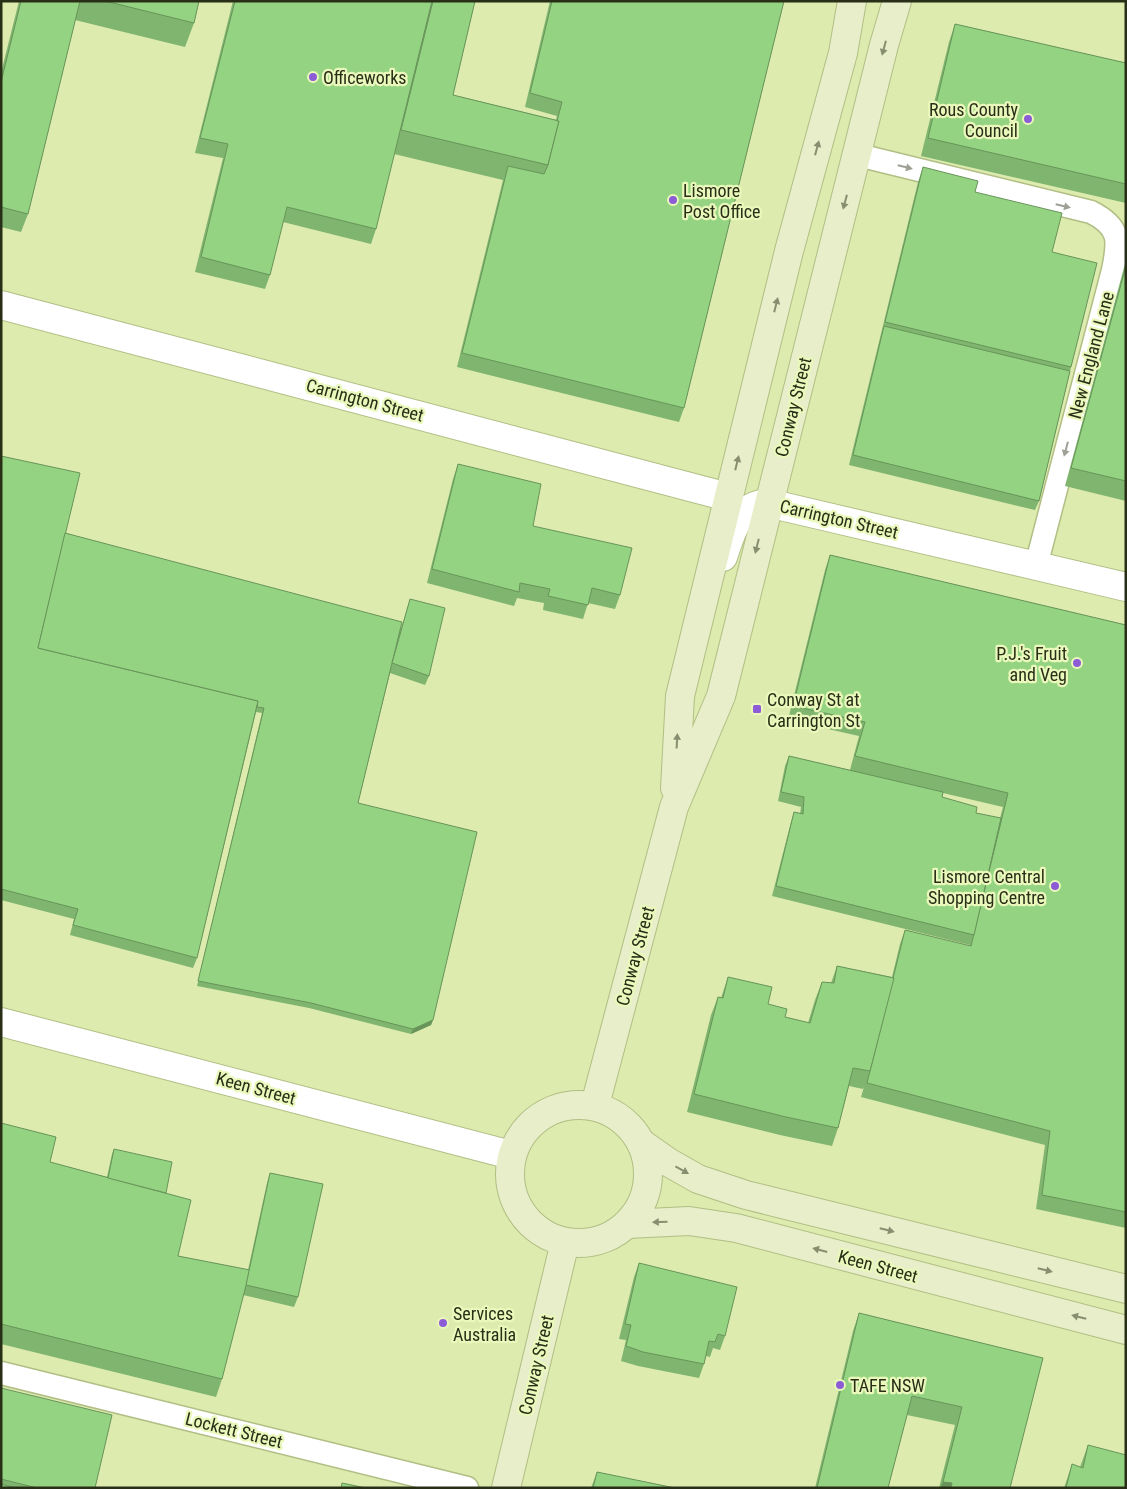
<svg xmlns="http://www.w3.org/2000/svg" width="1127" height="1489" font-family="'Roboto Condensed',sans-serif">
  <rect width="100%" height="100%" fill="#ddebaf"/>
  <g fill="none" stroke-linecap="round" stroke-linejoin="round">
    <g stroke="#b1be84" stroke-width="25">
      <g id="lane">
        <path d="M858,155L1091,212C1121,227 1119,241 1113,270L1036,566"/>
        <polyline points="1,1373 467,1488"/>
      </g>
    </g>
    <g stroke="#b1be84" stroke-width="30">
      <g id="street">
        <polyline points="1,305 728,497"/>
        <path d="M723,557C732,531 737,506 768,503L1126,587"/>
        <polyline points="1,1022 511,1155"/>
      </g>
    </g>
    <g stroke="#b1be84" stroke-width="30">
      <g id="secondary">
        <polyline points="675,788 680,696 789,251 843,53 852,1"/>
        <circle cx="579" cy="1174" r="69"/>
        <polyline points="595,1105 674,807 721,696 884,45 897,1"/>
        <polyline points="641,1143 668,1162 698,1179 746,1195 1126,1289"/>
        <polyline points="627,1224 689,1221 736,1228 1126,1330"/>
        <polyline points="506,1488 565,1242"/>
      </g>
    </g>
    <use href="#lane" stroke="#fff" stroke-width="22"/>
    <use href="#street" stroke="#fff" stroke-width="28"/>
    <use href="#secondary" stroke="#e7eec9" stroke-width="28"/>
  </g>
  <g fill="#7fb56f" fill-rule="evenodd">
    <polygon points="19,1 199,1 194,23 185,47 75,20 28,214 21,232 1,227 1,73"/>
    <polygon points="233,1 475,1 453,95 556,120 557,116 525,107 550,1 784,1 684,408 679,422 457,367 503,180 394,154 376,229 371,244 283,222 270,275 265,289 195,272 223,158 195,153"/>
    <polygon points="955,24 1126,63 1126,203 921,156 949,42"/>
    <polygon points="923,167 975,192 1052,252 1071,367 1039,501 1035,510 849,465 918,182"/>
    <polygon points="1126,260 1126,501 1065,486"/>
    <polygon points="1,456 65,533 401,629 410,599 429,676 425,685 390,673 358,803 433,1020 431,1025 411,1034 309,1008 197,986 262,713 256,712 197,958 193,968 70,935 74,919 1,900"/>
    <polygon points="458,464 533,526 620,595 615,609 588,603 583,619 543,610 544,603 517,598 514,606 427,583 453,479"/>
    <path d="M830,555L1126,625V1228L1036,1209L1045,1145L861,1097L864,1087L863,1089L849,1086L838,1128L832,1146L780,1135L687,1112L711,1015L718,997L721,998L728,977L785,1017L808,1023L815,1000L822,982L831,983L837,966L892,977L900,944L905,930L970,946V945L772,896L791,822L794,812L800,814L801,807L778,801L785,766L789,756L850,770L859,736L788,720L825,570ZM943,793L1003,807L1000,818L976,813L942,797Z"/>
    <polygon points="1,1123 50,1162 107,1177 112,1154 114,1149 166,1193 178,1256 248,1270 267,1183 270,1173 298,1297 294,1307 243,1295 222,1379 216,1397 1,1344"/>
    <polygon points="639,1263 725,1336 720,1350 713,1348 710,1357 706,1356 704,1364 699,1378 638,1366 621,1361 626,1340 619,1339 634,1277"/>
    <polygon points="859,1313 1043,1358 1010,1488 939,1488 955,1425 907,1415 888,1488 815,1488 853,1331"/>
    <polygon points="1,1388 95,1488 1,1488"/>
    <polygon points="1088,1445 1126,1488 1064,1488 1072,1464 1080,1467"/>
    <polygon points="597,1472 675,1488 591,1488"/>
  </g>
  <g fill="#68945a">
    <polygon points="433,1020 431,1025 411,1034 413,1029"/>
    <polygon points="943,1482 952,1483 950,1488 940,1488"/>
  </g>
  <g fill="#94d381" stroke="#68945a">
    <polygon points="21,1 80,1 28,214 1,207 1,82"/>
    <polygon points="105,1 199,1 194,23"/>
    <polygon points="235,1 432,1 376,229 287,207 270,275 201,257 228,144 200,138"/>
    <polygon points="433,1 475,1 453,95 559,121 548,165 401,130"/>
    <polygon points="552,1 784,1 684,408 462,353 508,166 544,174 548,165 559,121 557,121 562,102 530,93"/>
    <polygon points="955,24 1126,63 1126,184 928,138"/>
    <polygon points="923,167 978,181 975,192 1062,213 1052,252 1097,263 1071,367 885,322"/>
    <polygon points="1126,266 1126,481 1071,468"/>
    <polygon points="884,326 1070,371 1039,501 853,455"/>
    <polygon points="1,456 80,473 38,648 258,701 197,958 73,925 78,909 1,889"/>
    <polygon points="458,464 541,484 533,526 632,548 620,595 592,588 588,605 548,596 550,589 520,583 519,592 432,569"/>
    <polygon points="65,533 402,622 358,803 477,832 433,1020 413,1029 311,1003 198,981 264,708 257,707 258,701 38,648"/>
    <polygon points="830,555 1126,625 1126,1212 1042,1195 1050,1131 867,1083 905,930 971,946 1008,793 855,756 865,722 793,706"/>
    <polygon points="410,599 445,608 429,676 392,663"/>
    <polygon points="789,756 943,792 942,797 977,807 976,813 1001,818 974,935 776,886 794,812 803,814 804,797 781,792"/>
    <polygon points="837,966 894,978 870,1071 853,1068 838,1128 786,1117 694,1094 718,997 723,998 728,977 772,987 768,1004 787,1009 785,1017 810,1023 822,982 834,983"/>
    <polygon points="1,1123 56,1137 50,1162 191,1200 178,1256 250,1270 222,1379 1,1324"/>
    <polygon points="114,1149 172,1162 166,1193 108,1178"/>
    <polygon points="270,1173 323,1184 298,1297 246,1285"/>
    <polygon points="639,1263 737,1287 725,1336 718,1334 715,1342 709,1341 704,1364 643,1352 626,1346 631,1325 625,1324"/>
    <polygon points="859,1313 1043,1358 1010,1488 951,1488 952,1483 943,1482 962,1407 912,1396 888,1488 817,1488"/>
    <polygon points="1,1388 112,1415 95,1488 37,1488 1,1479"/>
    <polygon points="1088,1445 1126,1455 1126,1488 1066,1488 1072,1464 1083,1468"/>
    <polygon points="597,1472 675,1488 593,1488"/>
    <polygon points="342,1483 366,1488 341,1488"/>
    <polygon points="1,1484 15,1488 1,1488"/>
  </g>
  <defs><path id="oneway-solid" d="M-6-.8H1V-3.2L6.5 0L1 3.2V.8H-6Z" transform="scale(1.25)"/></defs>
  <g fill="#888e70">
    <use href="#oneway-solid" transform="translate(884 48) rotate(105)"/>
    <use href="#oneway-solid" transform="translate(817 148) rotate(-75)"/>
    <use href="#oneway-solid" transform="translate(845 202) rotate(105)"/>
    <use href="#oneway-solid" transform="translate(776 305) rotate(-76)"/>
    <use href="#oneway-solid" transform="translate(737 463) rotate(-76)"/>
    <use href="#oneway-solid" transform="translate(757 546) rotate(104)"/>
    <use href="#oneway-solid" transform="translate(677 741) rotate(-87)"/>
    <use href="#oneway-solid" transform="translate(682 1170) rotate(29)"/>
    <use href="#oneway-solid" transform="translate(660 1222) rotate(178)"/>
    <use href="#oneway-solid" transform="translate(887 1230) rotate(14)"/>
    <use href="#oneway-solid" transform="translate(820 1250) rotate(-165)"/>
    <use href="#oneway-solid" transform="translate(1045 1270) rotate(14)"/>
    <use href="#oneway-solid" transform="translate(1079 1317) rotate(-166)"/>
  </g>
  <g fill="#9fa197">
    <use href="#oneway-solid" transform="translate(905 167) rotate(14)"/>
    <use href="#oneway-solid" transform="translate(1063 206) rotate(13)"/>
    <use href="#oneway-solid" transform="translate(1066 449) rotate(105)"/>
  </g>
  <g fill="#8b5cd5" stroke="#eaf8bc" stroke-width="2">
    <circle cx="313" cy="77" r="5"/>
    <circle cx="1028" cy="119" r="5"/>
    <circle cx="673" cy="200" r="5"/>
    <circle cx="1077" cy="663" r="5"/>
    <rect x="752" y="704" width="10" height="10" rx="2.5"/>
    <circle cx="1055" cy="886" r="5"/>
    <circle cx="443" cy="1323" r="5"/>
    <circle cx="840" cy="1385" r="5"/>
  </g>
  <g text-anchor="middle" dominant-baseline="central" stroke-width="4.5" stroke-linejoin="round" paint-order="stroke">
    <g font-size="18" fill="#292e17" stroke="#eaf8bc" text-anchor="start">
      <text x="323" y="77">Officeworks</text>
      <text x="1018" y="109" text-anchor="end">Rous County<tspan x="1018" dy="21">Council</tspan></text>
      <text x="683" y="190">Lismore<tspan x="683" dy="21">Post Office</tspan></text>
      <text x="1067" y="653" text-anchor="end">P.J.'s Fruit<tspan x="1067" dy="21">and Veg</tspan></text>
      <text x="767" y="699">Conway St at<tspan x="767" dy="21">Carrington St</tspan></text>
      <text x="1045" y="876" text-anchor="end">Lismore Central<tspan x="1045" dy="21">Shopping Centre</tspan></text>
      <text x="453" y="1313">Services<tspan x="453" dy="21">Australia</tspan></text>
      <text x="850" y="1385">TAFE NSW</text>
    </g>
    <g font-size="18" fill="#292e17" stroke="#eaf8bc">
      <text transform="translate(1091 355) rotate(-75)">New England Lane</text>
      <text transform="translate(365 400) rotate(15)">Carrington Street</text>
      <text transform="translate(793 407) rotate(-76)">Conway Street</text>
      <text transform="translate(839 519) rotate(13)">Carrington Street</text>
      <text transform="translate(635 956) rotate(-75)">Conway Street</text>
      <text transform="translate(256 1088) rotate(15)">Keen Street</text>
      <text transform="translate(878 1266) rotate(15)">Keen Street</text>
      <text transform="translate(536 1365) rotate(-77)">Conway Street</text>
      <text transform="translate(234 1430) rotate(14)">Lockett Street</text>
    </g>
  </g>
  <rect width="1127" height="1489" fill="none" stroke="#292e17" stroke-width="5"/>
</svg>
